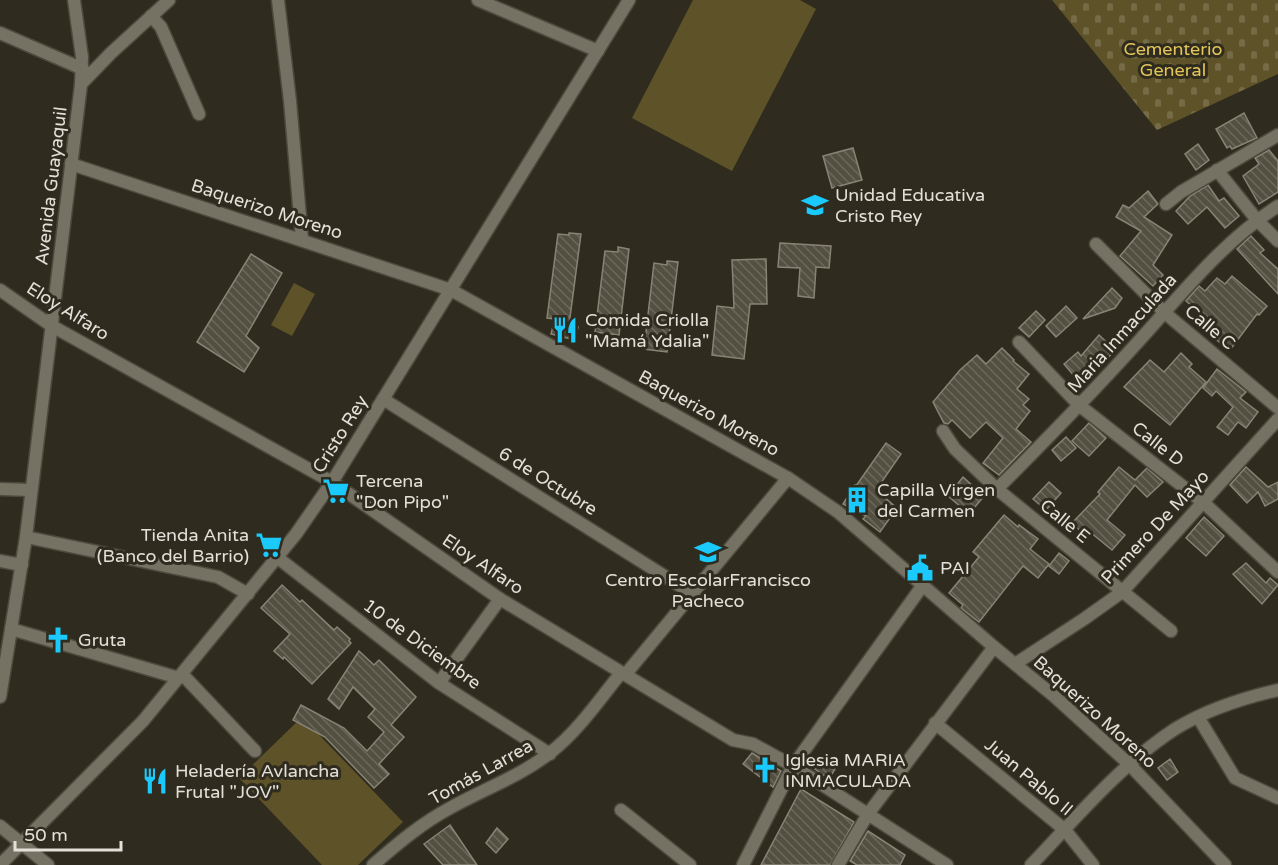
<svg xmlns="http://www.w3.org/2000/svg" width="1278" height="865" font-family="'Varela Round',sans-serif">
  <defs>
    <pattern id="cemetery-stones" width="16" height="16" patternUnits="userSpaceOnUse" patternTransform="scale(1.5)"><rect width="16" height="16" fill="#5e5228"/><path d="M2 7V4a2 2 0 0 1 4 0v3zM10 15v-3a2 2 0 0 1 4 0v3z" fill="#756b46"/></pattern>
    <pattern id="building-back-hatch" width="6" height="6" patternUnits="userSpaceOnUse" patternTransform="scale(1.5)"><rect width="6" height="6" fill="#534f41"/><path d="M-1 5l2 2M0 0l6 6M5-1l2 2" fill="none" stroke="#6b685c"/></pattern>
  </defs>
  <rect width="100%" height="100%" fill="#2f2c1f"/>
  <g fill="#5e5228">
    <polygon points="693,0 800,0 816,9 732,171 632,118"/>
    <polygon points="294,283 315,294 292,336 271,325"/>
    <polygon points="302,717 403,822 358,865 322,865 239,778"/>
  </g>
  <polygon fill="url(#cemetery-stones)" points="1052,0 1278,0 1278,74 1157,130"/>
  <g fill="url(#building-back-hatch)" stroke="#888475" stroke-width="1.5">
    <polygon points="1244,113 1257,138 1232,149 1230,146 1227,148 1216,129"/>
    <polygon points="1198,144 1209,160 1196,170 1185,154"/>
    <polygon points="853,148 862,180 832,188 823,156"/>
    <polygon points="1269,150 1278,161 1278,192 1259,204 1243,176 1259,164 1255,158"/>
    <polygon points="1208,185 1219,201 1224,198 1239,216 1225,228 1207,207 1188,224 1176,211 1190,196"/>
    <polygon points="1148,191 1158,204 1144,217 1172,235 1153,265 1163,275 1153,286 1120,256 1141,231 1116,217 1123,205 1129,208"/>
    <polygon points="569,233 581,234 569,325 578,327 575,340 551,334 555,319 547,318 558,234 569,235"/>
    <polygon points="1251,236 1264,250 1260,253 1278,269 1278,294 1237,249"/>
    <polygon points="780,243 831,246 829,268 816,267 814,298 798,296 800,268 778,267"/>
    <polygon points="618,247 629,249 619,335 595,332 605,251 618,252"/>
    <polygon points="251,254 282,273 246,336 259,348 244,372 197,342"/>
    <polygon points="766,259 767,304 750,304 744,359 712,355 717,306 734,308 732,260"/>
    <polygon points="667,261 678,262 667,352 644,349 654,263 667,265"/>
    <polygon points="1232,276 1267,306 1259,315 1257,314 1230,350 1198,326 1204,317 1186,301 1199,286 1205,291 1217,278 1225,284"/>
    <polygon points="1112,288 1122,298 1115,308 1083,319"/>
    <polygon points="1066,306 1077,318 1056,337 1046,326"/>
    <polygon points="1036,311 1045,320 1029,337 1019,328"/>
    <polygon points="1099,335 1115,350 1107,359 1101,354 1075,377 1064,364 1078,352 1081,356"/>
    <polygon points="1002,348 1014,360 1013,361 1029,374 1017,389 1029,399 1023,405 1030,411 1016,429 1031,442 999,475 983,463 1003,438 986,422 970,438 952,420 948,424 944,423 933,402 960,370 977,355 986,364"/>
    <polygon points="1181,353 1192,364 1189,367 1206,382 1170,425 1124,387 1150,360 1164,372"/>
    <polygon points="1217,369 1246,392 1240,398 1258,412 1246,428 1238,422 1228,435 1217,427 1233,407 1216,391 1212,396 1203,388"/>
    <polygon points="1089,423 1106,438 1089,456 1072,441"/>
    <polygon points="1066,437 1076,448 1061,461 1052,450"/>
    <polygon points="886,443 901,454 876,490 897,508 880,532 863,519 866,516 843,504 855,485 856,486"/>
    <polygon points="1119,467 1135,480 1147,468 1163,482 1147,497 1135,485 1107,520 1125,535 1112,550 1090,532 1086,536 1072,523 1100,494 1098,492"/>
    <polygon points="1246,467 1268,487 1278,482 1278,499 1265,506 1258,492 1247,503 1230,485"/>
    <polygon points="963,477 984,496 969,514 948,496"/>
    <polygon points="1049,482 1061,493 1046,510 1033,499"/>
    <polygon points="1004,515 1018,527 1019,525 1038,539 1030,549 1049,564 1038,578 1023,566 979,622 961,608 963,605 949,593 979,557 973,552"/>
    <polygon points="1204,517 1224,536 1206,556 1186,538"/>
    <polygon points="1059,553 1069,561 1059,574 1049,566"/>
    <polygon points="1246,563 1266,583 1270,578 1278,585 1262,604 1233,574"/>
    <polygon points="282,585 300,602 302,600 334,630 337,627 350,639 349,641 351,643 312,684 284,657 283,659 274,651 290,634 261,608"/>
    <polygon points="359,651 374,665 379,660 416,697 391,725 404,737 379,764 389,774 374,788 325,737 293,720 301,705 344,728 367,751 384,732 368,717 375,709 353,687 339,709 328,699"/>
    <polygon points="752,753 781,771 773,787 743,764"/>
    <polygon points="824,755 838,764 829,779 815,769"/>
    <polygon points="1170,759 1178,772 1167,780 1158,768"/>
    <polygon points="801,789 854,822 830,865 761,865"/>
    <polygon points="450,825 477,865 443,865 424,844"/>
    <polygon points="497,828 508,839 496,853 486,843"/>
    <polygon points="868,831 905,855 900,865 857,865 850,861"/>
  </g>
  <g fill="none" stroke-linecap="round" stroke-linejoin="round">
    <g stroke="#4c493e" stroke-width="15">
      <g id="street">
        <polyline points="278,0 290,101 302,240"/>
        <polyline points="478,0 598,51"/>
        <polyline points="151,16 161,27 199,114"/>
        <polyline points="0,33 83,69"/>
        <polyline points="81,84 111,53 169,0"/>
        <polyline points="71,164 451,290 788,478 838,512 994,647 1054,696 1129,764 1225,865"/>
        <polyline points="1217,170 1257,220 1278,241"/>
        <polyline points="1166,204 1181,192 1278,135"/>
        <polyline points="1096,244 1165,313 1278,408"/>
        <polyline points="0,290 52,326 332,482 500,599 733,740 753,744 793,766 947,865"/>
        <polyline points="1019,342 1080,406 1204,503 1278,572"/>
        <polyline points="383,399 693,594"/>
        <polyline points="943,431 955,449 997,489 1171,631"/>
        <polyline points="0,489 31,490"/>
        <path d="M997,489C1045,441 1092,393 1137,343C1181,295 1222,242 1278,206"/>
        <polyline points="26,537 218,577 248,594"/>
        <polyline points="278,558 439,683 550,754"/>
        <polyline points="0,561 22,565"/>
        <polyline points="11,629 179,678"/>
        <polyline points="1015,664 1084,619 1122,592 1278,419"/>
        <polyline points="182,674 255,751"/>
        <polyline points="625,675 788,478"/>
        <polyline points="439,683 500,599"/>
        <polyline points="0,697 26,537 81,84 82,57 74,0"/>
        <polyline points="1198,717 1235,778 1278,798"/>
        <polyline points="935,723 1065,830 1093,865"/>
        <polyline points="621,810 690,865"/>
        <polyline points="0,826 48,865"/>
        <polyline points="0,865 143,721 296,534 332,482 629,0"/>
        <path d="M373,865C397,844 422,823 450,808C484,789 521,776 551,752C578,731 599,700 621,673"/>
        <polyline points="743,865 793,766 923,585"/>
        <polyline points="838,865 868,814 994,647"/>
        <path d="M1031,865C1075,819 1121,764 1175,729C1206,710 1243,698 1278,690"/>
      </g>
    </g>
    <use href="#street" stroke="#767263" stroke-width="12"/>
  </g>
  <defs>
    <g id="school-bare" transform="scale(2.07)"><path d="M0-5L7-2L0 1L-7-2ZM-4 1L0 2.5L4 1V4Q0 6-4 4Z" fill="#1bcafc" stroke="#2f2c1f" stroke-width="2.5" paint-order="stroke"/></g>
    <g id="restaurant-bare" transform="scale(2.07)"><path d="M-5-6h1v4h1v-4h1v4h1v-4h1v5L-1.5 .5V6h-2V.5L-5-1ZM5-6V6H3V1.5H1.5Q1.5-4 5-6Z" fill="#1bcafc" stroke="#2f2c1f" stroke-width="2.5" paint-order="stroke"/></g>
    <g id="supermarket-bare" transform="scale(2.07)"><path d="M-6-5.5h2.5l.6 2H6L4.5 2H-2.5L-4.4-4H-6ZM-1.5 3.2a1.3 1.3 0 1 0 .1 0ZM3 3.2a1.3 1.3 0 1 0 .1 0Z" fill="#1bcafc" stroke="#2f2c1f" stroke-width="2.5" paint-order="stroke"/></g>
    <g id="building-bare" transform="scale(2.07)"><path d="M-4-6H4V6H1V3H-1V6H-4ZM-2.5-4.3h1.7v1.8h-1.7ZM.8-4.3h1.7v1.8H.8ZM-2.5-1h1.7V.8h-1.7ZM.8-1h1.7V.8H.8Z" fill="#1bcafc" stroke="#2f2c1f" stroke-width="2.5" paint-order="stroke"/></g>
    <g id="civic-bare" transform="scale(2.07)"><path d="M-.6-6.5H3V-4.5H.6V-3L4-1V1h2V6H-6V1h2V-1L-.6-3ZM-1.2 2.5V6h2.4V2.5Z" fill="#1bcafc" stroke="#2f2c1f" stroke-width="2.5" paint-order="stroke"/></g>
    <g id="church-bare" transform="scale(2.07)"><path d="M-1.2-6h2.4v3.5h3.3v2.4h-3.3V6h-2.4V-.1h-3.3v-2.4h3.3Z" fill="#1bcafc" stroke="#2f2c1f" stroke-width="2.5" paint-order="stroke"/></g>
  </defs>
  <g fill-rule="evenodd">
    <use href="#school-bare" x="815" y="205"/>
    <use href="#restaurant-bare" x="565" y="330"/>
    <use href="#supermarket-bare" x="336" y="491"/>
    <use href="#building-bare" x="857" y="500"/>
    <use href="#supermarket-bare" x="269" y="545"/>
    <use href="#school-bare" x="708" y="552"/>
    <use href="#civic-bare" x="920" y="568"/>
    <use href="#church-bare" x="58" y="640"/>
    <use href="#church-bare" x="765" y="770"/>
    <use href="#restaurant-bare" x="155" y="781"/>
  </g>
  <g text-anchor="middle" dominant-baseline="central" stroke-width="6" stroke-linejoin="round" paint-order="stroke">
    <g font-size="18" fill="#e4c658" stroke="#2f2c1f">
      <text x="1173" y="49">Cementerio<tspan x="1173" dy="21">General</tspan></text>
    </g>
    <g font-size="18" fill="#e2e0d8" stroke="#2f2c1f">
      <text transform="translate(51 186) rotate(-83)">Avenida Guayaquil</text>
      <text transform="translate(267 209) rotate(18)">Baquerizo Moreno</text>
      <text transform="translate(68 311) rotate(32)">Eloy Alfaro</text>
      <text transform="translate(1210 327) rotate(40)">Calle C</text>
      <text transform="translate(1122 333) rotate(-48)">Maria Inmaculada</text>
      <text transform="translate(709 413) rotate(29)">Baquerizo Moreno</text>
      <text transform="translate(340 434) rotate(-58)">Cristo Rey</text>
      <text transform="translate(1158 444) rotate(38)">Calle D</text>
      <text transform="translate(548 481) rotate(32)">6 de Octubre</text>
      <text transform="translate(1065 521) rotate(39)">Calle E</text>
      <text transform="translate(1155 527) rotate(-47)">Primero De Mayo</text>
      <text transform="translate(483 564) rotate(34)">Eloy Alfaro</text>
      <text transform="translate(422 644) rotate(36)">10 de Diciembre</text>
      <text transform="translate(1095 712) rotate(42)">Baquerizo Moreno</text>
      <text transform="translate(481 772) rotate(-29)">Tomás Larrea</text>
      <text transform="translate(1029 777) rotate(40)">Juan Pablo II</text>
    </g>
    <g font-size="18" fill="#e2e0d8" stroke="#2f2c1f" text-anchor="start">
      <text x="835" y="195">Unidad Educativa<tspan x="835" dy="21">Cristo Rey</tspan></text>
      <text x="585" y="320">Comida Criolla<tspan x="585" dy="21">"Mamá Ydalia"</tspan></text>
      <text x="356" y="481">Tercena<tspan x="356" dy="21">"Don Pipo"</tspan></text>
      <text x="877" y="490">Capilla Virgen<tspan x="877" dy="21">del Carmen</tspan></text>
      <text x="249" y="535" text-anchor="end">Tienda Anita<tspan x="249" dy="21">(Banco del Barrio)</tspan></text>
      <text x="940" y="568">PAI</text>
      <text x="708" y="580" text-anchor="middle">Centro EscolarFrancisco<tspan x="708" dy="21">Pacheco</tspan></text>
      <text x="78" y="640">Gruta</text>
      <text x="785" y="760">Iglesia MARIA<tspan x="785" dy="21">INMACULADA</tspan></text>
      <text x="175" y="771">Heladería Avlancha<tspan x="175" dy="21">Frutal "JOV"</tspan></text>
    </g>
  </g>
  <path d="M15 841v9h106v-9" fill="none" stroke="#e2e0d8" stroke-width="3"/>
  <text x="24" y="841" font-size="18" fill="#e2e0d8" stroke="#2f2c1f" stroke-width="4.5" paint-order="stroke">50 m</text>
</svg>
